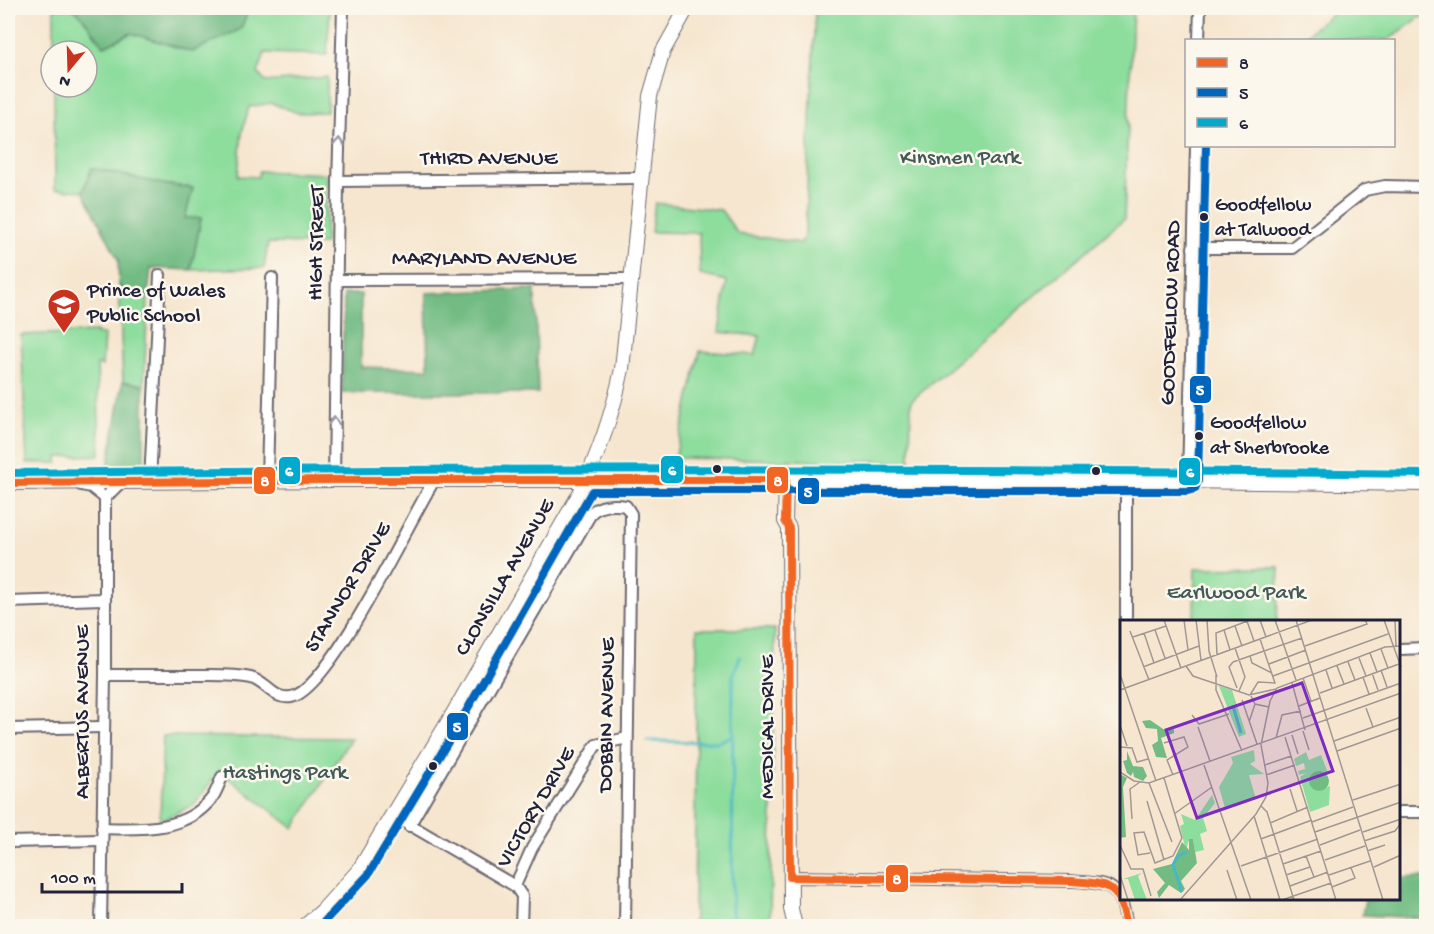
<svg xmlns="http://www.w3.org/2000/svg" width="1434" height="934" font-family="'Gochi Hand',sans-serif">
  <rect width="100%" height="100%" fill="#fbf7ec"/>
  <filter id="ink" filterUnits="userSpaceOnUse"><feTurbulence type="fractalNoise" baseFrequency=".0167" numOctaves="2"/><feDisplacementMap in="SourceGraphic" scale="12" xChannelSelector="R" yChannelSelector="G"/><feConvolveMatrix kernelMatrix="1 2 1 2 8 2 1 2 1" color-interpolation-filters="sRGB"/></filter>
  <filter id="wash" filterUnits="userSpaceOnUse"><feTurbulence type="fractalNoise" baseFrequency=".008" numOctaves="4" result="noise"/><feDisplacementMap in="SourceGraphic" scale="24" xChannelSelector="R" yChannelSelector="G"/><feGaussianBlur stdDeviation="1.35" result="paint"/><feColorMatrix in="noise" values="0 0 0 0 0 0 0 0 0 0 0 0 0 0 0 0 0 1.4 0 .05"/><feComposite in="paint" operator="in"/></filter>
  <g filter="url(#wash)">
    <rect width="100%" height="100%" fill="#f6e6cf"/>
    <g fill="#8ddd9d" stroke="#58806c" stroke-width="1.5">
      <polygon points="54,8 71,8 79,12 104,46 131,33 192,52 240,29 249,8 330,8 327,55 265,53 258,73 265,82 327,77 327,112 298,113 271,103 249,107 242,132 238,176 258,177 259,171 327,174 325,244 268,243 264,268 191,270 201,219 185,218 192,188 162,184 92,168 83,191 55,189 54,87 87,87 87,51 54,51"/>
      <polygon points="815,8 1133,8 1124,219 911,401 910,462 675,458 700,351 755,355 760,336 719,332 727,281 700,275 699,233 651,232 655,203 721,210 738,234 801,243 805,234"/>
      <polygon points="1339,8 1426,8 1426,13 1388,40 1299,40"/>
      <polygon points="119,287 148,296 144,385 123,381"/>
      <polygon points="96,332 96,334 104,335 102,366 97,365 100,455 58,457 58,463 27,463 21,335"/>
      <polygon points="1279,567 1277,622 1194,622 1195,568"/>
      <polygon points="697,629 775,629 770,919 772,926 694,926"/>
      <polygon points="163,736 351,738 294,828 219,771 195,804 160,821"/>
    </g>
    <g fill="#72bc84" stroke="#4a6f60" stroke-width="1.5">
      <polygon points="71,8 249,8 241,29 192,52 131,33 104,46 79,13"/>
      <polygon points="92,168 162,184 193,188 185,218 201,218 191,270 151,268 148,296 119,287 118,259 83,191"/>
      <polygon points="535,289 538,393 342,393 344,294 361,294 361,367 428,369 426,293"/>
      <polygon points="123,381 144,385 144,465 108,468"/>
      <polygon points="1426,877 1426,918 1362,915 1365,900 1400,900 1400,878"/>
    </g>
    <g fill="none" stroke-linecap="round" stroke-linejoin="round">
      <g stroke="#49b7c4" stroke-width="3">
        <polyline points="647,741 717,742 733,736"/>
        <polyline points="732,926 733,675 740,657"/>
      </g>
    </g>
  </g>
  <g filter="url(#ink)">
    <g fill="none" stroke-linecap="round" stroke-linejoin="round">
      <g stroke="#6c676f" stroke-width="14">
        <g id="minor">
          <polyline points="1199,40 1200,8"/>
          <polyline points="338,181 641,178"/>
          <polyline points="1193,248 1292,248 1365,190 1385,186 1426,187"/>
          <polyline points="338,280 631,279"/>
          <polyline points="267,480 272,278"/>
          <polyline points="334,480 338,185 343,8"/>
          <polyline points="1188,481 1196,146"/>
          <polyline points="150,482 160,275"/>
          <polyline points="81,485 91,487 105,498"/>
          <polyline points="8,602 104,599"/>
          <polyline points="1126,622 1126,482"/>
          <polyline points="1400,649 1426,648"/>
          <path d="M105,675C135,675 166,675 196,675C213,675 234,674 251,678C266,682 273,700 291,697C330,691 410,518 435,479"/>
          <polyline points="8,729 103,727"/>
          <polyline points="1400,812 1426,812"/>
          <polyline points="393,815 515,886 522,896 521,926"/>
          <path d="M409,826L592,512C601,505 614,504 626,506L631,514L625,926"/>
          <path d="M102,828C140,829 186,832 212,798C216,793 219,784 222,777"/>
          <polyline points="8,842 102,840"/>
          <path d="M790,877L1072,881C1113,884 1120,884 1127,926"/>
          <polyline points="515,886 532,848 596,745 627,738"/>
          <polyline points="101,926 105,675 105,498 122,481"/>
        </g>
      </g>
      <g stroke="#6c676f" stroke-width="16">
        <g id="major">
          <polyline points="786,480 785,521 789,528 791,909 795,926"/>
          <polyline points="8,483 334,480 755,480 842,481 1177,481 1426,484"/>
          <path d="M305,926L322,911L359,870L451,717L580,493C599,453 613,413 622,369L650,96L663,51L687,8"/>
        </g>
      </g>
      <use href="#minor" stroke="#fff" stroke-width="10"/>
      <use href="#major" stroke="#fff" stroke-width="14"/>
      <g stroke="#fbf7ec" stroke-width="12">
        <path id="bus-1" d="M8,483L334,480H786L785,521L789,528L790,877L1072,881C1112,884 1119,885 1127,926"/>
      </g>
      <g stroke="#fbf7ec" stroke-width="12">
        <polyline id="bus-2" points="320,926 368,875 460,722 592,491 1188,491 1195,489 1198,481 1206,146"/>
      </g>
      <g stroke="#fbf7ec" stroke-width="12">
        <path id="bus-3" d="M8,473C481,468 953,468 1426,474"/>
      </g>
      <use href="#bus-1" stroke="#f26522" stroke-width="8"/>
      <use href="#bus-2" stroke="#0065bd" stroke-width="8"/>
      <use href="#bus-3" stroke="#00a9ce" stroke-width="8"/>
    </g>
    <defs><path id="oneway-chevron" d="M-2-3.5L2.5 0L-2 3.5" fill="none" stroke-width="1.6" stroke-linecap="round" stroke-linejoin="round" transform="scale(1.5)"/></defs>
    <g stroke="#9c9ca7">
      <use href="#oneway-chevron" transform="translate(339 142) rotate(-88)"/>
      <use href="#oneway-chevron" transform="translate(334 421) rotate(-88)"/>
    </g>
  </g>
  <defs>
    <g id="school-pin" transform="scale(1.725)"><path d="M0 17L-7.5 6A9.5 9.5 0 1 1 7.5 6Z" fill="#c8321e" stroke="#fbf7ec"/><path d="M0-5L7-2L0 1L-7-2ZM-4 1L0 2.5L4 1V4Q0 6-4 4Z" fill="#fff"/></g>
  </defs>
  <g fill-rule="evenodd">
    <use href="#school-pin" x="64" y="305"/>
  </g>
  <g fill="#22223b" stroke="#fbf7ec" stroke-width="2">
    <circle cx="1204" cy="217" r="5"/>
    <circle cx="1199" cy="436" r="5"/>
    <circle cx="717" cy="469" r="5"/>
    <circle cx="1096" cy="471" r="5"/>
    <circle cx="433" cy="766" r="5"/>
  </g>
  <g text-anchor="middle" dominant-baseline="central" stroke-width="5" stroke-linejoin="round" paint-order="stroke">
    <g font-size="20" fill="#22223b" stroke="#fbf7ec" text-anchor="start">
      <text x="1215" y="206">Goodfellow<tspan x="1215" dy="25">at Talwood</tspan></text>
      <text x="1210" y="424">Goodfellow<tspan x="1210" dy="25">at Sherbrooke</tspan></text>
    </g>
    <g font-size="22" fill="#425a58" stroke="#fbf7ec">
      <text x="960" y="159">Kinsmen Park</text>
      <text x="1236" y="594">Earlwood Park</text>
      <text x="285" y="774">Hastings Park</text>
    </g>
    <g font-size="22" fill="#22223b" stroke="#fbf7ec">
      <text x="489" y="160">THIRD AVENUE</text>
      <text transform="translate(318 243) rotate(-89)">HIGH STREET</text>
      <text x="484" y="260">MARYLAND AVENUE</text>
      <text transform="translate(1172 313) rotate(-88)">GOODFELLOW ROAD</text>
      <text transform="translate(506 578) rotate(-60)">CLONSILLA AVENUE</text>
      <text transform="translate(349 588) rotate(-59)">STANNOR DRIVE</text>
      <text transform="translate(84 712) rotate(-90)">ALBERTUS AVENUE</text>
      <text transform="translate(608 715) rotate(-89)">DOBBIN AVENUE</text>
      <text transform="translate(769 727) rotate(-90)">MEDICAL DRIVE</text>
      <text transform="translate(537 808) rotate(-60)">VICTORY DRIVE</text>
    </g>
    <g font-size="22" fill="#22223b" stroke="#fbf7ec" text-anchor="start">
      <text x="87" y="292">Prince of Wales<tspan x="87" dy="25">Public School</tspan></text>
    </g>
  </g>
  <g transform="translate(1120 620)">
    <rect width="280" height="280" fill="#f6e6cf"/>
    <path d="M99,66L112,70L126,114L119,117ZM134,130L135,141L130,144L144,154L129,155L136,179L105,188L99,167L113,143L111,137ZM186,132L189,140L201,135L208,153L198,170L210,166L209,185L190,192L180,157L186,153L179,155L178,151L185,149L184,143L176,146L174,139ZM92,175L95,183L83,198L87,211L80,214L84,230L75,232L73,219L68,222L66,231L60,206L64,204L61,194L75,200ZM22,253L18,256L27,280H15L8,259H3Z" fill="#8ddd9d"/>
    <path d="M30,100L46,111L54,109V113L41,118L47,138L36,137L32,125L38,121L37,109L26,108L22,101ZM7,131L13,146L23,147L27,156L23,161L14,157L13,152L11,156L7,153L3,141L7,140ZM189 161a10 10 0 1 1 20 0a10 10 0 1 1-20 0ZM0,154L7,158L3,167L6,217L0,218ZM69,219H73L77,243L61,261L65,269L61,273L49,265L39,278L37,272L45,263L33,249L52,244L62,222L69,230Z" fill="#72bc84"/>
    <path fill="none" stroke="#49b7c4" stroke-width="3" d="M113,86L121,113M62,272L53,245L58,236L67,232"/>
    <path fill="none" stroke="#a19894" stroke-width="1.5" d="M44,0L61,48M64,0L68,30M76,0L81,40M87,0L89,31L97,57M140,0L146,17M155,0L176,60M176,0L263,280M264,0L281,47M275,0L276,27M127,1L134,21M115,6L122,26M35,10L45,38M104,10L110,30M10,11L29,60M24,13L34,43M13,17L46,6M185,26L247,4L245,0M115,28L125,57L119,71M261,29L268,48M144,31L182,18M250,33L257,52M97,35L96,13L130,0M130,36L132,43L152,53M239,38L246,56M113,42L144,31M113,42L109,47L117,68M228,42L235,60M149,44L186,30M66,46L73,56L129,75L156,69M217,46L224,64M23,47L79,26M206,50L212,68M261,50L267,67M252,53L258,70M0,54L36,161M96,55V70L122,131M153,56L268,14M243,57L249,74M183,58L191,81M172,63L185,110M0,70L192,0M200,73L279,44M130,75L138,62L155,63L140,19M131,76L135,84L149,87M122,80L137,124M179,86L200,78M246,88L253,107M72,95L79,104L109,94M183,98L281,63M129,102L135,84M0,105L7,126M78,107L90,141M183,111L189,130M172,115L178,134M165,117L216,280M156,118L162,95L181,91M214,121L281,97M44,123L64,117L68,127L47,140L53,155M0,127L12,128L17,142L28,139M217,131L281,108M84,145L131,280M145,145L171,136M0,152L14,161L29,163L281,73M146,155L175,145M29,163L52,222M170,169L177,191M233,180L281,164M27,181L44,240M141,186L147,192L174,280M54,194L92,167M134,196L160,280M12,199L10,169L20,162M192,202L233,187M150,203L188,187M195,212L281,182M243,212L281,199M141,219L192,200M244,221L275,211L281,203M0,225L11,249H23L31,276M200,225L240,210M247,231L265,225M30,233L18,235L14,213L24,212L35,243L53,236L62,218L44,158M186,236L194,257M205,240L245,226M163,244L201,231M121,246L198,219M254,247L281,235M107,250L117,280M0,255L8,280M166,255L190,247M209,255L250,241M170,266L208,252M212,267L235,258L231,248M60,280L136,194L146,177L148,163L141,125L150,81L157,68L265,27L281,26M162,280L211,263"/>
    <path fill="#7b2cbf" fill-opacity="0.15" stroke="#7b2cbf" stroke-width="3" d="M182,63L213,151L77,198L46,110Z"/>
    <rect width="280" height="280" fill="none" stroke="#22223b" stroke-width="3"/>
  </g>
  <g stroke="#fbf7ec" stroke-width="2">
    <rect x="1189" y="375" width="23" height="29" rx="6" fill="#0065bd"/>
    <rect x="660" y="455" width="24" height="29" rx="6" fill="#00a9ce"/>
    <rect x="278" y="456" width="23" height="29" rx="6" fill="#00a9ce"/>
    <rect x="1178" y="457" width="23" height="29" rx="6" fill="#00a9ce"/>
    <rect x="766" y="466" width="23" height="28" rx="6" fill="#f26522"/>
    <rect x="253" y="466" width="23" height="29" rx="6" fill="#f26522"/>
    <rect x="797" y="477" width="23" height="28" rx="6" fill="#0065bd"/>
    <rect x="446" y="712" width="23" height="29" rx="6" fill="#0065bd"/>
    <rect x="885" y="864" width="24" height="29" rx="6" fill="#f26522"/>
  </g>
  <g font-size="16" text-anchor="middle" font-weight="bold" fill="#fff">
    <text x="1200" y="395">5</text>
    <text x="672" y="475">6</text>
    <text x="289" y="476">6</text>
    <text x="1190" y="477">6</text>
    <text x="778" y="486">8</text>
    <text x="265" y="486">8</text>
    <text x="808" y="497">5</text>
    <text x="457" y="732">5</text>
    <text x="897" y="884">8</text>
  </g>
  <rect width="1434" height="934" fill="none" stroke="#fbf7ec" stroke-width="30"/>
  <rect x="1185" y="39" width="210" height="108" fill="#fbf7ec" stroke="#a4a2a5" stroke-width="1.5"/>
  <rect x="1197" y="58" width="30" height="9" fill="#f26522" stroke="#a4a2a5" stroke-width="1.5"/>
  <text x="1239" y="69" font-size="18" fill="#22223b">8</text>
  <rect x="1197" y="88" width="30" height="9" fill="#0065bd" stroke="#a4a2a5" stroke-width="1.5"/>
  <text x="1239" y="99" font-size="18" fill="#22223b">5</text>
  <rect x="1197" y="118" width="30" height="9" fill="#00a9ce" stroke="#a4a2a5" stroke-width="1.5"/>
  <text x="1239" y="129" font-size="18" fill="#22223b">6</text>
  <g transform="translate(69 69) rotate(199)"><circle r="28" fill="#fbf7ec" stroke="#a4a2a5" stroke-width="1.5"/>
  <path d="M0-4.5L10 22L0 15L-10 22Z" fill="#c8321e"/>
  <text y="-9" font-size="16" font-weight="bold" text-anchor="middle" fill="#22223b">N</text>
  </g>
  <path d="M42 883v9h140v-9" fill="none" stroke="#22223b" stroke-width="3"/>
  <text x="51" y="883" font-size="18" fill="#22223b" stroke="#fbf7ec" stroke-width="4.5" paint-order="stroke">100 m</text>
</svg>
